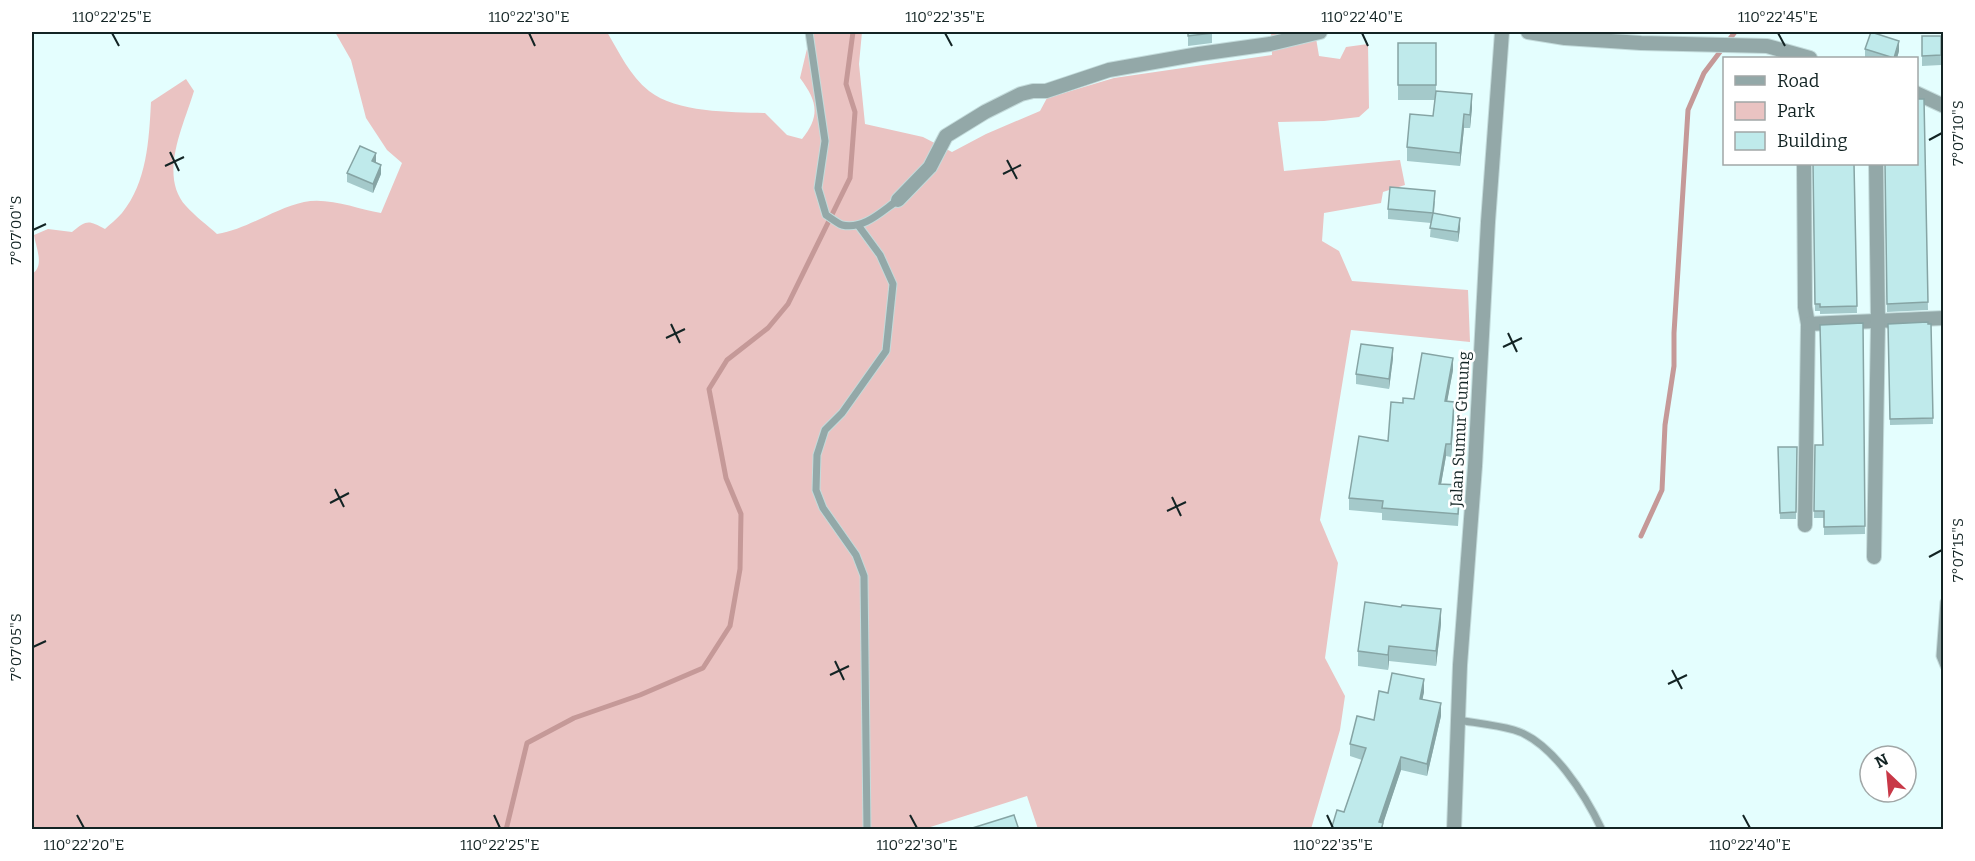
<svg xmlns="http://www.w3.org/2000/svg" width="1975" height="861" font-family="Bitter,serif">
  <rect width="100%" height="100%" fill="#e4fefe"/>
  <path fill="#eac3c2" d="M335,32H607C619,52 630,76 649,91C677,113 731,112 765,113L787,135L802,139C821,115 817,101 800,78L811,32H862L859,64L865,124L923,137L952,152L986,134L1040,111L1047,98L1114,78L1272,55L1271,32H1315L1319,56L1340,59L1346,47L1368,44L1369,108L1359,117L1324,121L1278,122L1284,171L1400,160L1405,185L1383,192L1381,203L1324,213L1322,241L1339,251L1352,281L1468,290L1470,342L1351,330L1320,520L1338,563L1325,658L1345,696L1340,730L1311,829H1038L1027,796L921,830H32V274C45,266 36,248 34,235L48,229L72,232C87,220 88,220 105,229C110,224 117,219 122,213C147,182 149,140 151,102L186,79L194,91C184,125 158,175 186,206C195,216 207,225 217,234C248,229 273,209 304,202C329,197 357,209 381,213L402,163L387,150L366,118L351,60Z"/>
  <g fill="none" stroke-linecap="round" stroke-linejoin="round">
    <g stroke="#c59998" stroke-width="5">
      <polyline points="1641,536 1662,490 1665,425 1674,366 1674,333 1688,110 1704,73 1735,32"/>
      <polyline points="506,830 527,743 574,718 640,695 703,668 730,626 740,569 741,514 726,478 709,389 727,360 768,328 788,304 850,178 855,112 846,84 853,32"/>
    </g>
    <g stroke="#c3dbdb" stroke-width="9">
      <g id="lane">
        <path d="M809,32L825,141L818,188L826,215C831,218 837,223 842,225C864,230 882,211 898,200"/>
        <polyline points="858,225 880,255 893,284 886,351 842,413 825,430 817,455 816,490 823,508 856,555 864,576 867,830"/>
        <polyline points="1944,602 1940,656 1944,666"/>
        <path d="M1458,720C1476,723 1496,725 1514,730C1552,741 1586,796 1602,830"/>
      </g>
    </g>
    <g stroke="#c3dbdb" stroke-width="16">
      <g id="street">
        <polyline points="1528,32 1565,38 1641,43 1767,46 1810,58"/>
        <polyline points="1916,93 1944,106"/>
        <polyline points="1804,164 1805,307 1808,324 1805,525"/>
        <polyline points="898,200 930,167 946,136 985,112 1021,94 1033,91 1046,91 1109,70 1199,54 1270,44 1320,32"/>
        <polyline points="1808,324 1944,318"/>
        <polyline points="1874,557 1878,322 1876,164"/>
        <polyline points="1454,830 1460,665 1475,466 1488,222 1502,32"/>
      </g>
    </g>
    <use href="#lane" stroke="#93a8a8" stroke-width="7"/>
    <use href="#street" stroke="#93a8a8" stroke-width="14"/>
  </g>
  <g fill="#a4c9ca">
    <polygon points="1188,32 1212,32 1212,43 1188,46"/>
    <polygon points="1922,36 1941,36 1941,65 1922,66"/>
    <polygon points="1398,43 1436,43 1436,93 1472,108 1470,128 1464,128 1460,166 1407,161 1407,147 1433,116 1435,100 1398,100"/>
    <polygon points="1865,49 1899,51 1897,58 1865,58"/>
    <polygon points="1924,99 1928,310 1887,312 1885,164"/>
    <polygon points="376,163 381,174 373,193 347,182 347,173"/>
    <polygon points="1813,164 1854,164 1857,313 1820,314 1820,311 1815,311"/>
    <polygon points="1435,201 1434,213 1460,228 1458,242 1430,237 1431,223 1388,219 1388,209"/>
    <polygon points="1863,323 1865,534 1824,535 1824,518 1814,518 1815,445 1823,445"/>
    <polygon points="1888,324 1931,324 1933,424 1890,425"/>
    <polygon points="1393,358 1389,389 1356,384 1356,374"/>
    <polygon points="1453,370 1447,401 1454,414 1451,457 1446,456 1441,484 1460,497 1458,526 1382,520 1382,513 1349,510 1349,498 1388,441 1403,403 1414,399"/>
    <polygon points="1778,447 1797,447 1796,519 1780,519"/>
    <polygon points="1441,624 1436,666 1389,661 1388,670 1358,666 1358,651"/>
    <polygon points="1424,692 1422,699 1441,716 1427,776 1401,770 1383,823 1383,830 1344,812 1362,760 1350,756 1350,744 1374,720 1388,693"/>
  </g>
  <g fill="#86a4a4">
    <polygon points="1899,41 1899,51 1897,58 1894,58"/>
    <polygon points="1472,94 1472,108 1470,128 1470,115"/>
    <polygon points="1464,114 1464,128 1460,166 1460,153"/>
    <polygon points="376,153 376,162 372,170 372,161"/>
    <polygon points="381,165 381,174 373,193 373,184"/>
    <polygon points="1460,218 1460,228 1458,242 1458,232"/>
    <polygon points="1393,348 1393,358 1389,389 1389,379"/>
    <polygon points="1453,358 1453,370 1445,413 1445,401"/>
    <polygon points="1454,402 1454,414 1451,457 1451,444"/>
    <polygon points="1446,444 1446,456 1439,496 1439,484"/>
    <polygon points="1441,609 1441,624 1436,666 1436,651"/>
    <polygon points="1389,646 1389,661 1388,670 1388,655"/>
    <polygon points="1424,679 1424,692 1420,712 1420,699"/>
    <polygon points="1441,703 1441,716 1427,776 1427,764"/>
    <polygon points="1401,757 1401,770 1381,830 1379,822"/>
  </g>
  <g fill="#bfeaeb" stroke="#86a4a4" stroke-width="1.5">
    <polygon points="1188,32 1212,32 1212,33 1188,36"/>
    <polygon points="1871,32 1899,41 1894,58 1865,49"/>
    <polygon points="1922,36 1941,36 1941,55 1922,56"/>
    <rect x="1398" y="43" width="38" height="42"/>
    <polygon points="1436,91 1472,94 1470,115 1464,114 1460,153 1407,147 1410,114 1433,116"/>
    <polygon points="1917,99 1924,99 1928,302 1887,304 1885,164 1917,164"/>
    <polygon points="360,146 376,153 372,161 381,165 373,184 347,173"/>
    <polygon points="1813,164 1854,164 1857,306 1820,307 1820,304 1815,304"/>
    <polygon points="1390,187 1435,191 1433,213 1388,209"/>
    <polygon points="1433,213 1460,218 1458,232 1430,228"/>
    <polygon points="1928,322 1928,324 1931,324 1933,418 1890,419 1888,324"/>
    <polygon points="1863,323 1865,526 1824,527 1824,511 1814,511 1815,445 1823,445 1820,325"/>
    <polygon points="1361,344 1393,348 1389,379 1356,374"/>
    <polygon points="1422,353 1453,358 1445,401 1454,402 1451,444 1446,444 1439,484 1460,485 1458,514 1382,508 1383,501 1349,498 1359,436 1388,441 1391,402 1403,403 1403,398 1414,399"/>
    <polygon points="1778,447 1797,447 1796,512 1780,513"/>
    <polygon points="1365,602 1401,607 1402,605 1441,609 1436,651 1389,646 1388,655 1358,651"/>
    <polygon points="1392,673 1424,679 1420,699 1441,703 1427,764 1401,757 1379,822 1383,823 1381,830 1331,830 1337,810 1344,812 1366,748 1350,744 1357,716 1374,720 1379,691 1388,693"/>
    <polygon points="1014,815 1019,830 966,830"/>
  </g>
  <path fill="none" stroke="#132424" stroke-width="2" d="M112,33L119,46M529,33L535,46M945,33L952,46M1362,33L1368,46M1778,33L1785,46M1929,140L1942,133M170,152L179,171M1007,160L1017,179M165,166L184,157M1003,174L1021,165M33,230L46,224M671,324L680,343M1508,333L1517,352M666,338L685,329M1503,347L1522,338M335,489L344,507M1172,497L1181,516M330,503L349,493M1167,511L1186,502M1929,557L1942,550M33,647L46,641M835,661L844,680M1672,670L1682,689M830,675L849,666M1668,684L1687,675M77,815L84,828M494,815L500,828M910,815L917,828M1327,815L1333,828M1743,815L1750,828"/>
  <g text-anchor="middle" dominant-baseline="central" stroke-width="5" stroke-linejoin="round" paint-order="stroke">
    <g font-size="16" fill="#132424" stroke="#fff">
      <text transform="translate(1460 429) rotate(-87)">Jalan Sumur Gunung</text>
    </g>
  </g>
  <rect width="1975" height="861" fill="none" stroke="#ffffff" stroke-width="66"/>
  <rect x="1723" y="57" width="195" height="108" fill="#ffffff" stroke="#a1a7a7" stroke-width="1.5"/>
  <rect x="1735" y="76" width="30" height="9" fill="#93a8a8" stroke="#a1a7a7" stroke-width="1.5"/>
  <text x="1777" y="87" font-size="18" fill="#132424">Road</text>
  <rect x="1735" y="102" width="30" height="18" fill="#eac3c2" stroke="#a1a7a7" stroke-width="1.5"/>
  <text x="1777" y="117" font-size="18" fill="#132424">Park</text>
  <rect x="1735" y="132" width="30" height="18" fill="#bfeaeb" stroke="#a1a7a7" stroke-width="1.5"/>
  <text x="1777" y="147" font-size="18" fill="#132424">Building</text>
  <g transform="translate(1888 774) rotate(334)"><circle r="28" fill="#ffffff" stroke="#a1a7a7" stroke-width="1.5"/>
  <path d="M0-4.5L10 22L0 15L-10 22Z" fill="#c83847"/>
  <text y="-9" font-size="16" font-weight="bold" text-anchor="middle" fill="#132424">N</text>
  </g>
  <rect x="33" y="33" width="1909" height="795" fill="none" stroke="#132424" stroke-width="2"/>
  <g font-size="15" text-anchor="middle" fill="#132424">
    <text x="112" y="22">110°22'25"E</text>
    <text x="529" y="22">110°22'30"E</text>
    <text x="945" y="22">110°22'35"E</text>
    <text x="1362" y="22">110°22'40"E</text>
    <text x="1778" y="22">110°22'45"E</text>
    <text transform="translate(1958 133) rotate(-90)" y="5">7°07'10"S</text>
    <text transform="translate(16 230) rotate(-90)" y="5">7°07'00"S</text>
    <text transform="translate(1958 550) rotate(-90)" y="5">7°07'15"S</text>
    <text transform="translate(16 647) rotate(-90)" y="5">7°07'05"S</text>
    <text x="84" y="850">110°22'20"E</text>
    <text x="500" y="850">110°22'25"E</text>
    <text x="917" y="850">110°22'30"E</text>
    <text x="1333" y="850">110°22'35"E</text>
    <text x="1750" y="850">110°22'40"E</text>
  </g>
</svg>
